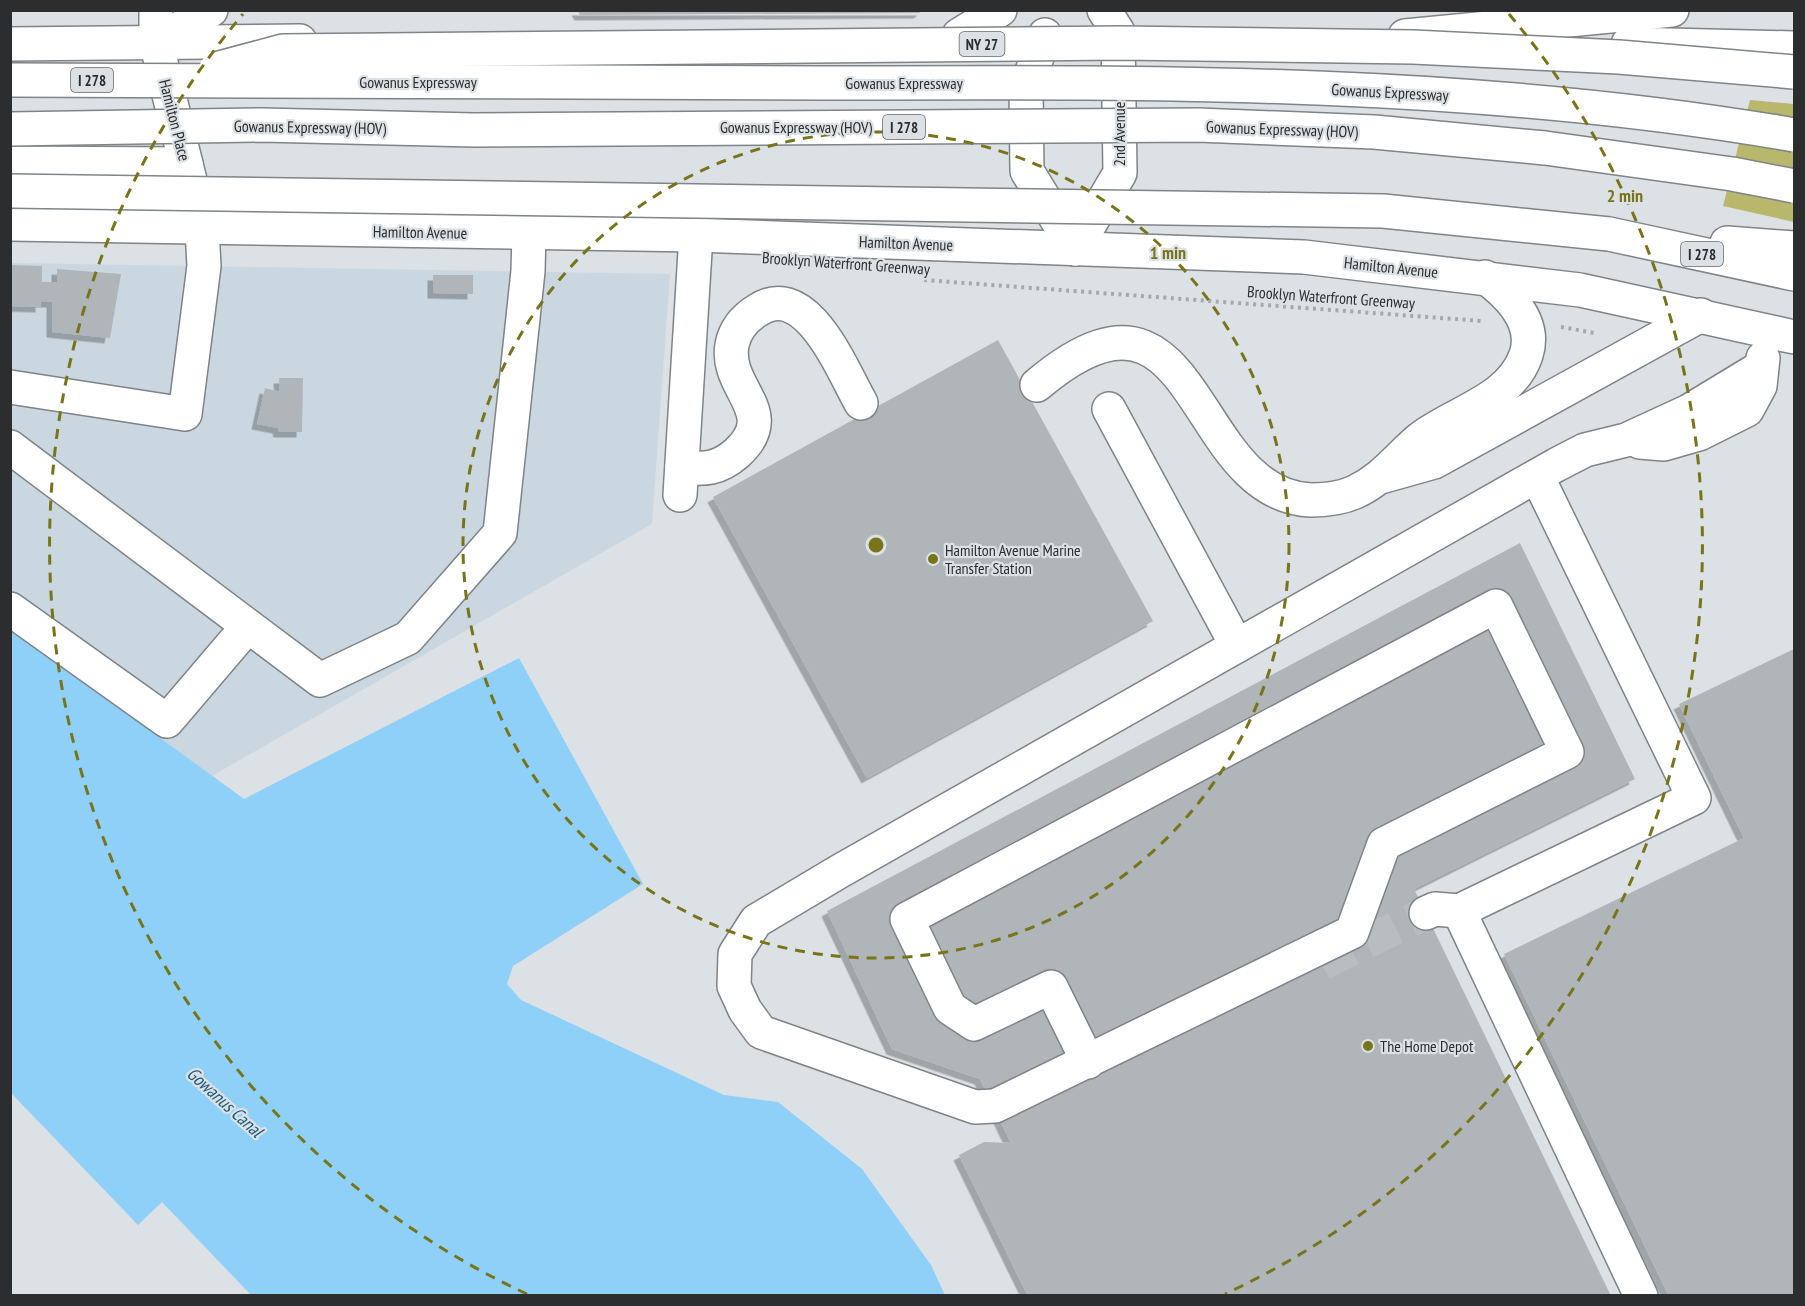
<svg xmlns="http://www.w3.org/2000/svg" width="1805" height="1306" font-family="'PT Sans Narrow',sans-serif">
  <defs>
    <filter id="shadow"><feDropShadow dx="-5.5" dy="5.5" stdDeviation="0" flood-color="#0004"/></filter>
  </defs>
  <rect width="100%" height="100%" fill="#dbe1e5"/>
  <polygon fill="#cbd7e0" points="11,263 670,274 652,524 212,776 11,628"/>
  <polygon fill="#b9b76b" points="1750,100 1794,104 1794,222 1723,206"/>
  <polygon fill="#8fd0f9" points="11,629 244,799 519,658 643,884 513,966 507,984 521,1000 724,1095 778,1102 862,1169 931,1265 945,1295 251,1295 162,1202 138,1225 11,1093"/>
  <g fill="#afb5b8" filter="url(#shadow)">
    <polygon points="577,10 923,10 919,13 580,15"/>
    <polygon points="10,265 42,266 42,282 57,282 57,269 121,274 110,338 52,332 52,302 41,302 41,307 10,306"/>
    <polygon points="433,275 473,275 473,294 433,293"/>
    <polygon points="998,340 1153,621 867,778 713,497"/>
    <polygon points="279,378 303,378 302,432 279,432 278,428 257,424 265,388 280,392"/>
    <polygon points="1520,543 1635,779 1414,889 1611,1296 1028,1296 959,1155 984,1142 1011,1143 980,1079 892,1049 827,911"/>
    <polygon points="1794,649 1794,1296 1669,1296 1504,954 1744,838 1679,704"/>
  </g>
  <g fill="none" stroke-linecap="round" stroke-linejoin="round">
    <polyline stroke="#b8bdc0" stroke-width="33" stroke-dasharray="33 16" stroke-linecap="butt" points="1322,964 1426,913"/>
    <g stroke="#7e8487" stroke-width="36">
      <g id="minor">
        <polyline points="959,35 1000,10"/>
        <polyline points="156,42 211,10"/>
        <polyline points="1075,249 1120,173 1118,32 1104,10"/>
        <path d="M1037,385C1201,246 1186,495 1311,500C1325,500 1342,498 1355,492C1383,479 1398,457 1421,438C1455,412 1511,400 1526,355C1537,322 1508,294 1485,277"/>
        <polyline points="10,387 185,414 204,266 202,229 156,42 156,10"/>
        <polyline points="1109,409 1237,646"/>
        <polyline points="1640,442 1664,444 1699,434 1747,410 1760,386 1763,358"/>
        <polyline points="10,447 320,680 408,638 500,533 528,271 529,233"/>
        <path d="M682,467C704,470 719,469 737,453C782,412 724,389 732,345C735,329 745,318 758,310C807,278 843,372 861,403"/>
        <polyline points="1384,476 1434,462 1701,315"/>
        <polyline points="1537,476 1694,798 1459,911 1641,1296"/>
        <polyline points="680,495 696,235"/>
        <polyline points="10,609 167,721 248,626"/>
        <polyline points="1426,913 1435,909 1459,911"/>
        <polyline points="1088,1062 1051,987 974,1024 950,1008 907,919 1496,606 1567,752 1384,844 1352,932 995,1106 975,1107 761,1032 745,1010 734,986 735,954 756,921 840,871 1556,465 1585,450 1626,440 1689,411 1760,368"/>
      </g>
    </g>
    <g stroke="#7e8487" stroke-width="36">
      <g id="major">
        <polyline points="1045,35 1026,88 1027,171 1075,249"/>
        <polyline points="1405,36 1672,10"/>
        <polyline points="10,44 300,41"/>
        <polyline points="10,163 186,164"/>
        <polyline points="10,224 696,235 1304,257 1580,290 1794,337"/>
      </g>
    </g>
    <g stroke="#7e8487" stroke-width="36">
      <g id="highway">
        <polyline points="1628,44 1794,48"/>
        <polyline points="1609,234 1794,274"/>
        <polyline points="1727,243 1794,248"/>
      </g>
    </g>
    <g stroke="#a4a9ac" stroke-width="4" stroke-dasharray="3 4.5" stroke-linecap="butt">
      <polyline points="924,280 1482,321"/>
      <polyline points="1561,327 1595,333"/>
    </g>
    <use href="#minor" stroke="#fff" stroke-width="33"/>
    <use href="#major" stroke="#fff" stroke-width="33"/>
    <use href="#highway" stroke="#fff" stroke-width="33"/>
    <g stroke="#7e8487" stroke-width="36" stroke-linecap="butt">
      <g id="highway-bridge">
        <polyline points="216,69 283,51 1121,43 1413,47 1619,57 1794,72"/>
        <path d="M10,80C280,80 549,83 819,83C1144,82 1472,79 1794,135"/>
        <polyline points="10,129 262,125 474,130 1198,125 1374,132 1545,148 1732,174 1794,186"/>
        <polyline points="10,191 1383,211 1609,234"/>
      </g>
    </g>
    <use href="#highway-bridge" stroke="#fff" stroke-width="33"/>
  </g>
  <g fill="none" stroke="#787419" stroke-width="3" stroke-dasharray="10 8">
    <circle cx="876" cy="545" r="413"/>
    <path d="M527 1294A826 826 0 0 1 243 14M1509 14A826 826 0 0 1 1225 1294"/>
  </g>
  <g fill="#787419" stroke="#dbe1e5" stroke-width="2">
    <circle cx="933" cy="559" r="6"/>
    <circle cx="1368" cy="1046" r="6"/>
  </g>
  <g text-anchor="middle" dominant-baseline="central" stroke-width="4.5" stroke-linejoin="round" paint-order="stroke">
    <g fill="#dbe1e5" stroke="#606365" stroke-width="1.5">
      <rect x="959.5" y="32" width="45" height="24" rx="4.5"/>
      <rect x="71" y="68" width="42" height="24" rx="4.5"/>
      <rect x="883" y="115" width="42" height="24" rx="4.5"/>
      <rect x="1681" y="242" width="42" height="24" rx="4.5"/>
    </g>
    <g font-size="15" font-weight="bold" fill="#2b2d2e">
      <text x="982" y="44">NY 27</text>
      <text x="92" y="80">I 278</text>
      <text x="904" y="127">I 278</text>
      <text x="1702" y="254">I 278</text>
    </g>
    <g font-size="16" fill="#2b2d2e" stroke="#dbe1e5">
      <text x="418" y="82">Gowanus Expressway</text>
      <text x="904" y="83">Gowanus Expressway</text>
      <text transform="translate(1390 92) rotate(3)">Gowanus Expressway</text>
      <text transform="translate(175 120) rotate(76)">Hamilton Place</text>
      <text transform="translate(310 127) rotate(1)">Gowanus Expressway (HOV)</text>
      <text x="796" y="127">Gowanus Expressway (HOV)</text>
      <text transform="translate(1282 129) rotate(2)">Gowanus Expressway (HOV)</text>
      <text transform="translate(1119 134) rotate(-90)">2nd Avenue</text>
      <text transform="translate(420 232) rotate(1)">Hamilton Avenue</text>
      <text transform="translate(906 243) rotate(2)">Hamilton Avenue</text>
      <text transform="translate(846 263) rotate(4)">Brooklyn Waterfront Greenway</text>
      <text transform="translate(1391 267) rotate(6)">Hamilton Avenue</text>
      <text transform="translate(1331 297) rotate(4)">Brooklyn Waterfront Greenway</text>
    </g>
    <g font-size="16" fill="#2b2d2e" stroke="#dbe1e5" text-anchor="start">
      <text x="945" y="550">Hamilton Avenue Marine<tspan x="945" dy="18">Transfer Station</tspan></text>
      <text x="1380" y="1046">The Home Depot</text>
    </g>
    <g font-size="18" font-style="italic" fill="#1c5a7d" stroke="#dbe1e5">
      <text transform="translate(225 1102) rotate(42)">Gowanus Canal</text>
    </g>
  </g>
  <circle cx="876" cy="545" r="9" fill="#787419" stroke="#dbe1e5" stroke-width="3"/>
  <g font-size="18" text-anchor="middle" font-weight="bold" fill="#787419" stroke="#dbe1e5" stroke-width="4.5" stroke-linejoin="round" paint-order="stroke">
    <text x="1625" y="202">2 min</text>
    <text x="1168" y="259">1 min</text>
  </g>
  <rect width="1805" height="1306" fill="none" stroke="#2b2d2e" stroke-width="24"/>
</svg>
